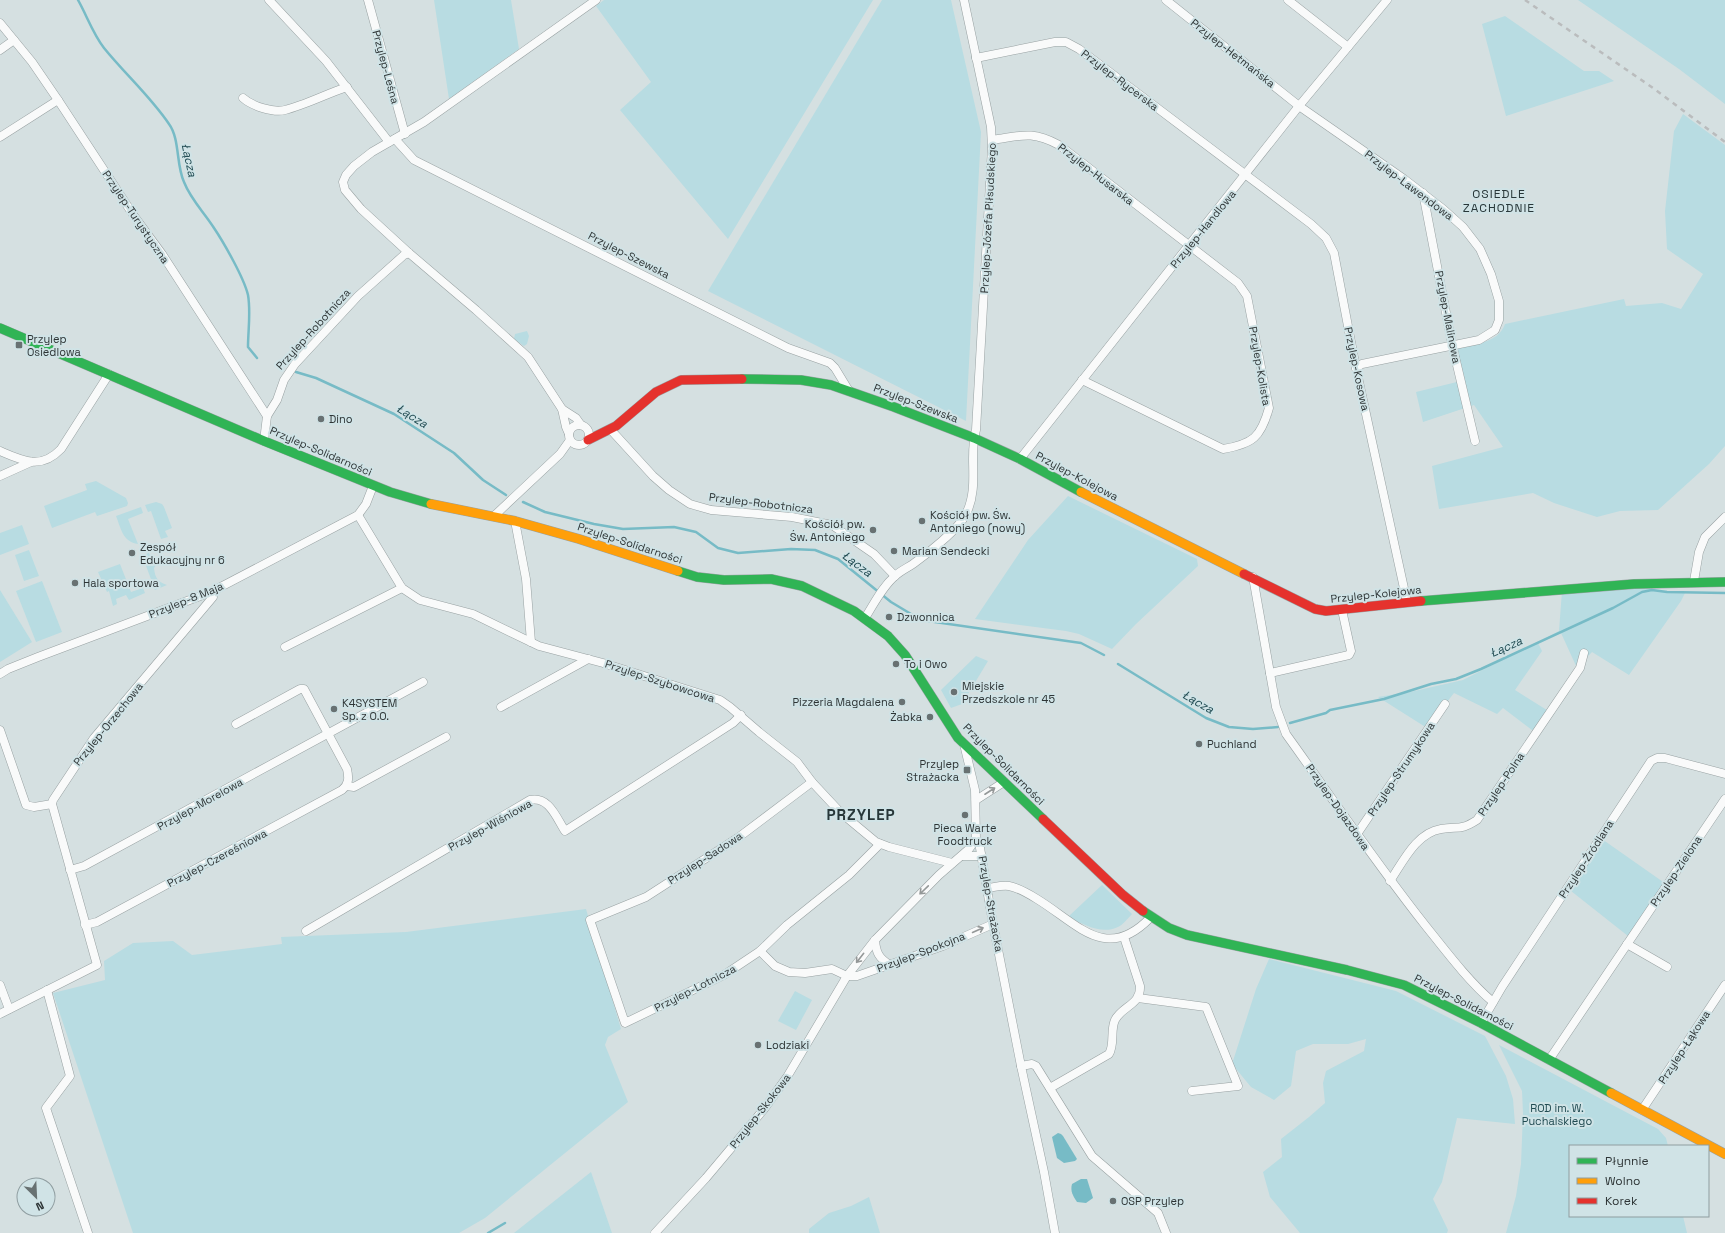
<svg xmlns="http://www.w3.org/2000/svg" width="1725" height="1233" font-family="'Space Grotesk',sans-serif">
  <rect width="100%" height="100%" fill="#d5e0e1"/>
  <g fill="#b8dce2">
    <polygon points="434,0 511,0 519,49 449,99"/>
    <polygon points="604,0 873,0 728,239 620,110 651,82 596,6"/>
    <polygon points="882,0 951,0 981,132 966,421 708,291"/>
    <polygon points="1578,0 1725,0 1725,104 1679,69"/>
    <polygon points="1505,16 1584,71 1599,71 1614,81 1506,116 1482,24"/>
    <path d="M1683,114L1725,145V446L1709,464L1658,510L1620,511L1597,517L1554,503L1533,493L1439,509L1432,466L1503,447L1474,405L1423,422L1416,392L1465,380L1456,348C1473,344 1498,344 1505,324L1624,299L1626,306L1662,303L1681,309L1703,274L1667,249L1665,211L1674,131Z"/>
    <polygon points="527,331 529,336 527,344 524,346 514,339 515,334"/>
    <polygon points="96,481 126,498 128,503 127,506 97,516 95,512 52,528 44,506 87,490 85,484"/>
    <polygon points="1068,496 1197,559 1198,566 1136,624 1112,649 1079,634 1066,631 975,619 1028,540"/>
    <polygon points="156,502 162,504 164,507 172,528 165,531 168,537 161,539 151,511 148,512 145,505"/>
    <path d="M141,507L143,513L128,519L138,544C123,542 121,529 116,516Z"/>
    <polygon points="22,525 29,544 0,555 0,533"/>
    <polygon points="29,550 39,576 24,581 15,555"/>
    <path d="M149,553L152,560L159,557L160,559L154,568C155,578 158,582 167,585L155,590L142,555Z"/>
    <polygon points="120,564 131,592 143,588 145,593 129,600 126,595 116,599 117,604 113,606 109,591 107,592 98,572"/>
    <polygon points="42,581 62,632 36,642 16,591"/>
    <polygon points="1649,585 1653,590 1685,593 1681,601 1629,675 1592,652 1577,668 1561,633 1538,643 1542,651 1515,690 1550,712 1536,733 1503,708 1497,714 1454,693 1427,728 1378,697 1410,692 1463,680 1559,631 1562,591"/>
    <polygon points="0,590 32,642 0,662"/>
    <polygon points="976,656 988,661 962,704 951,708 941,690"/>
    <polygon points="1599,837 1666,884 1628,936 1566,887"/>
    <path d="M1102,885L1132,914C1128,918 1123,925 1118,927C1101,935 1083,924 1068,917Z"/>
    <polygon points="586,909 621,1029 608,1037 605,1045 628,1102 485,1218 459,1233 133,1233 53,993 105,980 104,961 133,943 173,941 192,955 282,944 281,937 406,932"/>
    <polygon points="1269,959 1396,991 1485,1036 1506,1076 1513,1099 1515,1124 1457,1118 1442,1182 1433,1199 1448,1230 1447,1233 1300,1233 1270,1197 1263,1172 1282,1157 1281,1139 1309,1117 1325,1103 1323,1083 1326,1071 1364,1051 1366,1039 1348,1044 1313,1044 1296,1051 1291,1086 1274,1100 1251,1087 1232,1064 1256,989"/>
    <polygon points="795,991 812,1000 796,1030 778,1021"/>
    <polygon points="1499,1045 1658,1129 1666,1138 1668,1146 1570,1146 1570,1216 1683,1216 1687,1233 1506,1233 1516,1196 1521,1164 1523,1113 1522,1091"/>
    <polygon points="591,1172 612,1233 514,1233"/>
    <polygon points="869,1197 880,1233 809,1233 809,1229 829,1213 851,1206"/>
  </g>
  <g fill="#77bbc6">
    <polygon points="1058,1133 1061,1134 1063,1136 1077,1159 1075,1161 1064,1163 1057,1158 1052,1137"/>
    <path d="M1081,1179H1087L1093,1198L1086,1203L1077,1202C1073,1196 1070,1191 1072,1184Z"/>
  </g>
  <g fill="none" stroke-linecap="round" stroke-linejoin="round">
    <g stroke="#77bbc6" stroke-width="2.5">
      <path d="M78,0C87,16 93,34 104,48C125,74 150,96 169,124C180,139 176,165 184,182C191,200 204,212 214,228C224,243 244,278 248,295C251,312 248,331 248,347L257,358"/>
      <polyline points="296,372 316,378 394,414 454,453 483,480 506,495"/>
      <polyline points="523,502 545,512 594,524 623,529 674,527 696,532 718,548 738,553 791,549 815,550 838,559 891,602 921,620 1081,643 1104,655"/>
      <polyline points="1118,664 1206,718 1229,727 1253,729 1278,727"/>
      <polyline points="1290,723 1326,713 1330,710 1384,699 1431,684 1456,679 1481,669 1613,608 1642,592 1652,590 1667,592 1725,593"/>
      <polyline points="488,1233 505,1223"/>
    </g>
    <g stroke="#98a1a2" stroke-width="9">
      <g id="street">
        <polyline points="269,0 326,61 389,142"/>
        <polyline points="368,0 405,134"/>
        <polyline points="1166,0 1299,106 1404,179 1443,209 1463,227 1480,249 1491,274 1499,301 1499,320 1495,330 1479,340 1362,364 1356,368"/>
        <polyline points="1288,0 1348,47"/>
        <polyline points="0,23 32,62 58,100 134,216 162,254 267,416"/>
        <polyline points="0,50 14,40"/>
        <polyline points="976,58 1055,42 1066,42 1079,49 1311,224 1326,238 1334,253 1356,368 1407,602"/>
        <path d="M243,98C252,106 273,113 285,110C305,105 326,94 347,87"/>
        <polyline points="0,137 58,100"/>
        <polyline points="395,139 414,160 788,348 830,363 835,368 849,391"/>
        <path d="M992,140C1021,136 1031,130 1059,145L1238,283L1247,296L1269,408C1261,437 1253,444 1223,449L1082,380"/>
        <polyline points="1423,193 1452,344 1475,441"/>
        <polyline points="562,409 576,418 581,425"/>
        <circle cx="579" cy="435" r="10"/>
        <polyline points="611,430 653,476 669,490 690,504 711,510 792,517 832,525 874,554 895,576"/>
        <polyline points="569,434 566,427 562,409 528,357 476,310 409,253 361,209 345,190 343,182 346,175 354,166 372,152 424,122 596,0"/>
        <polyline points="264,441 267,416 277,400 284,380 295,364 358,296 404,255 409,253"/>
        <path d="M0,451C23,461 41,470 61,449L109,374"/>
        <polyline points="1020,459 1299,106 1387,0"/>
        <polyline points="0,476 31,462"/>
        <polyline points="358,515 402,588 420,600 473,614 539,646 603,663 720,700 730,707 759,732 797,762 812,782 840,812 876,842 889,847 952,863"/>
        <polyline points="494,516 560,454 570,440"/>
        <polyline points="515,521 526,579 531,642"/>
        <path d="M1253,577L1276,707L1286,734C1332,798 1376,863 1425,925C1445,950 1469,982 1493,1002"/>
        <polyline points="1694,581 1699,552 1705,537 1725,517"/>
        <path d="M865,618C874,604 882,587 895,576C900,571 907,568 913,564C927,554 959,529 966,514C980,486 968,456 976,430L992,148L991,127L964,0"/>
        <polyline points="285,647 402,588"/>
        <polyline points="1270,673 1349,655 1351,651 1342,610"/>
        <polyline points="0,674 8,669 38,657 211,592 358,515 366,504 373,486"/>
        <polyline points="501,707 588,659"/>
        <polyline points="0,730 26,805 34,807 52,804"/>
        <polyline points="964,744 975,790 976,839 979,842 993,924 1021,1066 1044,1172 1055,1233"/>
        <polyline points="812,782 739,837 646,897 590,920 625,1023 724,975 760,951 787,925 849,875 880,844"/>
        <polyline points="347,786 354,787 446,737"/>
        <polyline points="976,800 1004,782"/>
        <polyline points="1357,834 1445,704"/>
        <polyline points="962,856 982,856"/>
        <polyline points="70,870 84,866 423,682"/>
        <path d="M1390,881C1403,862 1416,833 1441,829C1458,826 1460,831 1477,820L1580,668L1584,653"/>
        <path d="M988,888C995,887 1002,885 1009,886C1019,888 1029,894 1037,899C1078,924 1106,963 1150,918"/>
        <path d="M85,925L97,922L342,790C349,784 349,778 347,769L304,689H300L236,724"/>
        <path d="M306,931L530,800C549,796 556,817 565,831L733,723L741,715"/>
        <path d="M875,940C876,953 879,958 890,965"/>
        <polyline points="1627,944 1667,967"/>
        <polyline points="760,951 775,966 789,972 805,973 832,969 847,976 857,976 943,946 993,924"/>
        <polyline points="0,985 9,1009"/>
        <polyline points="47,990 70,1076 46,1108 88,1233"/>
        <polyline points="1138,998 1206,1007 1238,1086 1192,1091"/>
        <polyline points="0,1014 97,965 52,804 53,800 94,738 213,597 211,592"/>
        <polyline points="1481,1023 1502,987 1651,761 1657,758 1665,758 1725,774"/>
        <polyline points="1549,1060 1725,799"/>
        <polyline points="1021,1066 1032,1064 1036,1066 1092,1156 1158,1213 1166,1233"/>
        <path d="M1050,1088L1109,1054C1115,1044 1110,1030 1115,1020C1122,1006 1141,1005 1140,986L1124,937"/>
        <polyline points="1642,1110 1725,985"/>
        <polyline points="655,1233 706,1178 764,1109 787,1077 847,976 875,940 939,875 969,849 976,839"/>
      </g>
    </g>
    <g stroke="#98a1a2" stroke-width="10">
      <g id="fast">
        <polyline points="0,328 264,441 390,492 431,504"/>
        <polyline points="742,379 801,380 831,385 894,407 974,438 1020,459 1081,492"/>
        <polyline points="678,571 697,577 724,580 771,579 802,586 854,611 888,636 905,655 958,738 1043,819"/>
        <polyline points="1421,601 1634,584 1725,582"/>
        <polyline points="1143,911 1169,928 1187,935 1347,970 1404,985 1481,1023 1611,1093"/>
      </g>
    </g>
    <g stroke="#98a1a2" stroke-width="10">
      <g id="slow">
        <polyline points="1081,492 1244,574"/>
        <polyline points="431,504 515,521 579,539 678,571"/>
        <polyline points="1611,1093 1725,1154"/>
      </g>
    </g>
    <g stroke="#98a1a2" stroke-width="10">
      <g id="jam">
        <polyline points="588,440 616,426 656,392 681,380 742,379"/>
        <polyline points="1244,574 1315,609 1326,611 1421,601"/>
        <polyline points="1043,819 1123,895 1143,911"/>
      </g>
    </g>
    <use href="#street" stroke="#f9fafa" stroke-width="8"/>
    <use href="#fast" stroke="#30b455" stroke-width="9"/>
    <use href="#slow" stroke="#ff9f0a" stroke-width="9"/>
    <use href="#jam" stroke="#e5322d" stroke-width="9"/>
    <polyline stroke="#babcbd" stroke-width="2.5" stroke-dasharray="5 5" stroke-linecap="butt" points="1525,0 1653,88 1725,142"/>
  </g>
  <defs><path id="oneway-shaft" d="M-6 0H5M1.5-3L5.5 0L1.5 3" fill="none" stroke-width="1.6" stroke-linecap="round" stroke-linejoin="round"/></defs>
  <g stroke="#949898">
    <use href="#oneway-shaft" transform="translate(990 791) rotate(-33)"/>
    <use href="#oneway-shaft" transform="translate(924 890) rotate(136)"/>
    <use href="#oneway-shaft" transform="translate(978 930) rotate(-24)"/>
    <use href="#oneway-shaft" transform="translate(860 958) rotate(128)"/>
  </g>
  <g fill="#687172" stroke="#d0e3e6" stroke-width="1.5">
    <rect x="15" y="341" width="8" height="8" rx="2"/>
    <circle cx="321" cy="419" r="4"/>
    <circle cx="922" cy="521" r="4"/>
    <circle cx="873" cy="530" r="4"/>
    <circle cx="894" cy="551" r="4"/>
    <circle cx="132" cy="553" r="4"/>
    <circle cx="75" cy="583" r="4"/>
    <circle cx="889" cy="617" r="4"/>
    <circle cx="896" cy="664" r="4"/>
    <circle cx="954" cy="692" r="4"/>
    <circle cx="902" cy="702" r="4"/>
    <circle cx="334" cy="709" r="4"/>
    <circle cx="930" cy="717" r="4"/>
    <circle cx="1199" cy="744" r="4"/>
    <rect x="963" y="766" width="8" height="8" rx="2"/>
    <circle cx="965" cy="815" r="4"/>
    <circle cx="758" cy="1045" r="4"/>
    <circle cx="1113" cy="1201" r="4"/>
  </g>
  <g text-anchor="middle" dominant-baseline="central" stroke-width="4" stroke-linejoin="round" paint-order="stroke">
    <g font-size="11" fill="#2e3536" stroke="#d0e3e6">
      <text transform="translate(1233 53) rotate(38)">Przylep-Hetmańska</text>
      <text transform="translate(386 67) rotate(75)">Przylep-Leśna</text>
      <text transform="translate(1120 80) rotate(37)">Przylep-Rycerska</text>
      <text transform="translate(1096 174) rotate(38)">Przylep-Husarska</text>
      <text transform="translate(1409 185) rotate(37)">Przylep-Lawendowa</text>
      <text transform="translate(136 217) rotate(56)">Przylep-Turystyczna</text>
      <text transform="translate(988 218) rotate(-87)">Przylep-Józefa Piłsudskiego</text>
      <text transform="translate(1203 229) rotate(-51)">Przylep-Handlowa</text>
      <text transform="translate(629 255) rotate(27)">Przylep-Szewska</text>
      <text transform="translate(1448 317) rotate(79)">Przylep-Malinowa</text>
      <text transform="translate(313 329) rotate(-48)">Przylep-Robotnicza</text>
      <text transform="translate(1260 366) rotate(80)">Przylep-Kolista</text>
      <text transform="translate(1357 369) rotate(78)">Przylep-Kosowa</text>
      <text transform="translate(916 403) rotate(21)">Przylep-Szewska</text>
      <text transform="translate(321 451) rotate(23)">Przylep-Solidarności</text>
      <text transform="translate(1077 476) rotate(28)">Przylep-Kolejowa</text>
      <text transform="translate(761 503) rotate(7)">Przylep-Robotnicza</text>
      <text transform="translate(630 543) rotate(18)">Przylep-Solidarności</text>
      <text transform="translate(1376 594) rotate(-6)">Przylep-Kolejowa</text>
      <text transform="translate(186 600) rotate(-22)">Przylep-8 Maja</text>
      <text transform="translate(660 681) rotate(18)">Przylep-Szybowcowa</text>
      <text transform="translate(108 724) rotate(-51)">Przylep-Orzechowa</text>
      <text transform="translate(1004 764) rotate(45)">Przylep-Solidarności</text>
      <text transform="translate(1401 769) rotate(-56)">Przylep-Strumykowa</text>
      <text transform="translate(1501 784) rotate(-56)">Przylep-Polna</text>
      <text transform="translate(200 804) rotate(-29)">Przylep-Morelowa</text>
      <text transform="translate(1338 807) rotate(55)">Przylep-Dojazdowa</text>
      <text transform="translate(490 825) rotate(-29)">Przylep-Wiśniowa</text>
      <text transform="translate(217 858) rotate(-28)">Przylep-Czereśniowa</text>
      <text transform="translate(705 858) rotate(-33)">Przylep-Sadowa</text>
      <text transform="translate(1586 859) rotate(-57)">Przylep-Źródlana</text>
      <text transform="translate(1676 871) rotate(-56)">Przylep-Zielona</text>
      <text transform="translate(991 904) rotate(80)">Przylep-Strażacka</text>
      <text transform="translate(921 952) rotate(-21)">Przylep-Spokojna</text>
      <text transform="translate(695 988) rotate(-27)">Przylep-Lotnicza</text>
      <text transform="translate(1464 1002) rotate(27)">Przylep-Solidarności</text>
      <text transform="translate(1684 1047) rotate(-57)">Przylep-Łąkowa</text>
      <text transform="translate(760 1111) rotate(-52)">Przylep-Skokowa</text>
    </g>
    <g font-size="11" fill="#2e3536" stroke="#d0e3e6" text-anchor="start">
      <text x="27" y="339">Przylep<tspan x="27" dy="13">Osiedlowa</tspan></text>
      <text x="329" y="419">Dino</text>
      <text x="930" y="515">Kościół pw. Św.<tspan x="930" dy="13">Antoniego (nowy)</tspan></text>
      <text x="865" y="524" text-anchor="end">Kościół pw.<tspan x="865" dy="13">Św. Antoniego</tspan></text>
      <text x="140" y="547">Zespół<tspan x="140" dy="13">Edukacyjny nr 6</tspan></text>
      <text x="902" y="551">Marian Sendecki</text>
      <text x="83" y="583">Hala sportowa</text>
      <text x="897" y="617">Dzwonnica</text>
      <text x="904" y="664">To i Owo</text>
      <text x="962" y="686">Miejskie<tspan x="962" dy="13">Przedszkole nr 45</tspan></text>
      <text x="894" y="702" text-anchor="end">Pizzeria Magdalena</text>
      <text x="342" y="703">K4SYSTEM<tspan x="342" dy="13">Sp. z O.O.</tspan></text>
      <text x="922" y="717" text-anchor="end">Żabka</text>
      <text x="1207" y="744">Puchland</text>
      <text x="959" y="764" text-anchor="end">Przylep<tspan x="959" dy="13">Strażacka</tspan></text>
      <text x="965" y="828" text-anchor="middle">Pieca Warte<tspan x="965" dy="13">Foodtruck</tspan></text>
      <text x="766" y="1045">Lodziaki</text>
      <text x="1121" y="1201">OSP Przylep</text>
    </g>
    <g font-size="11" fill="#214b52" stroke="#d0e3e6">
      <text x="1557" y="1108">ROD im. W.<tspan x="1557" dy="13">Puchalskiego</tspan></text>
    </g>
    <g font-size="12" font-style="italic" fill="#234d54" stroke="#d0e3e6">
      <text transform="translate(189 160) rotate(78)">Łącza</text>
      <text transform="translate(412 416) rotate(32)">Łącza</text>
      <text transform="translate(857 564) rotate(37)">Łącza</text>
      <text transform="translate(1506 647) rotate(-24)">Łącza</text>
      <text transform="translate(1198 702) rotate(30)">Łącza</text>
    </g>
    <g font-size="12" letter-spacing="1" fill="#283739" stroke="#d0e3e6">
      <text x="1499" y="194">OSIEDLE<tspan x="1499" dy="14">ZACHODNIE</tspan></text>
    </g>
    <g font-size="15" font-weight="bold" letter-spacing="1" fill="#283739" stroke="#d0e3e6">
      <text x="861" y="814">PRZYLEP</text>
    </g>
  </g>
  <rect x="1569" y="1145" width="140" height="72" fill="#d0e3e6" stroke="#8f9da0"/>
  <rect x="1577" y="1158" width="20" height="6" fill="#30b455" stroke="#8f9da0"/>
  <text x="1605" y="1165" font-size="12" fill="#2e3536">Płynnie</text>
  <rect x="1577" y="1178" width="20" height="6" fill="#ff9f0a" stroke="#8f9da0"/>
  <text x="1605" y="1185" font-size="12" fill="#2e3536">Wolno</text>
  <rect x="1577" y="1198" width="20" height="6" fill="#e5322d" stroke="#8f9da0"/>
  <text x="1605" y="1205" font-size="12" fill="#2e3536">Korek</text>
  <g transform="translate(36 1197) rotate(156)"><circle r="19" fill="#d0e3e6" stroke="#8f9da0"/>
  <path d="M0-3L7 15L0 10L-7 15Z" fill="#687172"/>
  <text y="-6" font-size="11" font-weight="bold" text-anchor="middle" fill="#2e3536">N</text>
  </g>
</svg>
